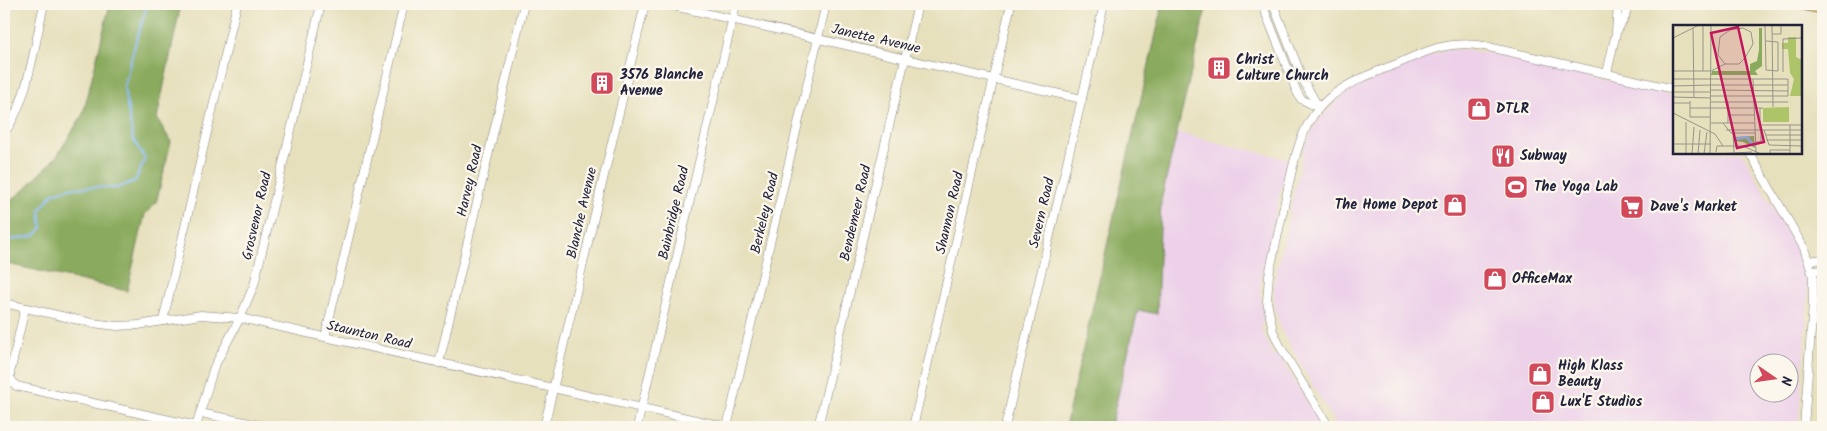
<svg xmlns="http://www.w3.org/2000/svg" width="1827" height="431" font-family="Kalam,sans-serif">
  <rect width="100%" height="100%" fill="#fbf7ec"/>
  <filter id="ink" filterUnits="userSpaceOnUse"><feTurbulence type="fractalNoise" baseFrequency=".02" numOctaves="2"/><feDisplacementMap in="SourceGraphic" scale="10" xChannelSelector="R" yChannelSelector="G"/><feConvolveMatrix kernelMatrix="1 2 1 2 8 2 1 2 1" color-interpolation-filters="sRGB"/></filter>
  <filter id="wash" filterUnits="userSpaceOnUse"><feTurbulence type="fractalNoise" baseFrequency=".0096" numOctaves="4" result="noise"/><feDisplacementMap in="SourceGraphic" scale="20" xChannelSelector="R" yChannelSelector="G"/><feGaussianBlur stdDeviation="1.12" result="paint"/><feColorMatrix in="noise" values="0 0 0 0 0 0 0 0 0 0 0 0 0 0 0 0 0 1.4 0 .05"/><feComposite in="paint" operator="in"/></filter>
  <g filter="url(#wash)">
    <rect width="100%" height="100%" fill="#e7e0bd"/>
    <g fill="#edd1e9" fill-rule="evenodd">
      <path d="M1452,49L1490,53L1674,95V152L1742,153L1797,250L1801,258L1806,279L1808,291L1806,329L1798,427H1337L1280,328L1274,303V283L1304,148L1316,123L1342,96L1350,90L1434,54ZM1760,364H1790V394H1760Z"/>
      <polygon points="1160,129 1288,159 1262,271 1260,288 1263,317 1261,328 1273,356 1281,358 1322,427 1090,427"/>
    </g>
    <g fill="#8aaa5d" stroke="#56664c">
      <polygon points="110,4 181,4 157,118 171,142 156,203 145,214 127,291 4,263 4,206 25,189 57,156 83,114"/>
      <polygon points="1163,4 1207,4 1161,201 1157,314 1138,310 1112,421 1114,427 1065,427"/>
    </g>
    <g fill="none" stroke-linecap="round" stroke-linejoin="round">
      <polyline stroke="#85b9f3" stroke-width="2" points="4,241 34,236 42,228 40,210 53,193 70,188 95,187 117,188 135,181 145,159 133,139 124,88 132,55 147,5"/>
    </g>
  </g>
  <g filter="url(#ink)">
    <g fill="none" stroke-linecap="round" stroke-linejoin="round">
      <g stroke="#84817c" stroke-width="9">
        <g id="minor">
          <polyline points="665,4 1082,99"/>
          <polyline points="1262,4 1297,92 1301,99 1319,108"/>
          <polyline points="1273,4 1303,80 1319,108"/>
          <polyline points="1617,31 1625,17 1628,4"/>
          <polyline points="1607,73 1616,33 1618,4"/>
          <path d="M4,133C28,103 35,42 44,4"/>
          <polyline points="1749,152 1804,248 1813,276 1813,303 1804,427"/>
          <polyline points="1809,261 1823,259"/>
          <polyline points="1812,271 1823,270"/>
          <polyline points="4,303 92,323 117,326 138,325 201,315 240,318 727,427"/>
          <polyline points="25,308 10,373 10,378 16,386 197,426"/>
          <polyline points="163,321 237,4"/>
          <polyline points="325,337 404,4"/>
          <polyline points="439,363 524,4"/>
          <polyline points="200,413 270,427"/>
          <polyline points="196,427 214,367 240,318 254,285 321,4"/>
          <polyline points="544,427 645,4"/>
          <polyline points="637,427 736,4"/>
          <polyline points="727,427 826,4"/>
          <polyline points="818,427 918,4"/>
          <polyline points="913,427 1011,4"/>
          <polyline points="1005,427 1104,4"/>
          <path d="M1329,427L1281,348L1273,331L1267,301L1269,275C1274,251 1280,226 1285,201C1294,164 1298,124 1329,98C1348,82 1373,73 1397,64C1428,50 1450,40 1484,46L1674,89"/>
        </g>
      </g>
      <g stroke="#84817c" stroke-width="12">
        <polyline id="major" points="1800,4 1823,9"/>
      </g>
      <use href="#minor" stroke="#fff" stroke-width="8"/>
      <use href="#major" stroke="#eac769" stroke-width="10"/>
    </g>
  </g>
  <defs>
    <g id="building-square" transform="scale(1.25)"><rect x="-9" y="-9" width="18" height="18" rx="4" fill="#d1495b" stroke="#fbf7ec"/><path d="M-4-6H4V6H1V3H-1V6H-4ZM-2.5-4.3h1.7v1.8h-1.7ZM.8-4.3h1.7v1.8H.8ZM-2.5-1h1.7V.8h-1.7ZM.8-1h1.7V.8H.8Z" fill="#fff"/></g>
    <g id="shop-square" transform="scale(1.25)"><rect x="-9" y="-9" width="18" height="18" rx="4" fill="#d1495b" stroke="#fbf7ec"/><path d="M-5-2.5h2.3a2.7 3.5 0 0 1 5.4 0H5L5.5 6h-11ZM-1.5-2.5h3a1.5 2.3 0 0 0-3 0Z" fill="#fff"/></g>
    <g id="restaurant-square" transform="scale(1.25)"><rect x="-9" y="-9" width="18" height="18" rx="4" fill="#d1495b" stroke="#fbf7ec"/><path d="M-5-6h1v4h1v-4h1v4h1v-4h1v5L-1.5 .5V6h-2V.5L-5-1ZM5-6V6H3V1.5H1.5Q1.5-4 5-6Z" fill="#fff"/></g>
    <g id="stadium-square" transform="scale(1.25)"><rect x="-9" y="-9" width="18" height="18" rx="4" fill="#d1495b" stroke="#fbf7ec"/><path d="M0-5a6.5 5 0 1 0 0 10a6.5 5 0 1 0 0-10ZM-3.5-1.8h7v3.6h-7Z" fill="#fff"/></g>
    <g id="supermarket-square" transform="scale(1.25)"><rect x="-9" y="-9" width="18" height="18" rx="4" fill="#d1495b" stroke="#fbf7ec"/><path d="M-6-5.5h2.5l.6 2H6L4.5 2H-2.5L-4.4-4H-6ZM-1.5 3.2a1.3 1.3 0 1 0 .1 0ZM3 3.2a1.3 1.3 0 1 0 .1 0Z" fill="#fff"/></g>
  </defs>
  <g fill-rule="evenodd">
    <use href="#building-square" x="1219" y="68"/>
    <use href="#building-square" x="602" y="83"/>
    <use href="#shop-square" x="1479" y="109"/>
    <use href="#restaurant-square" x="1503" y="156"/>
    <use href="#stadium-square" x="1516" y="187"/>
    <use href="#shop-square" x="1455" y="205"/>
    <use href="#supermarket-square" x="1632" y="207"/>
    <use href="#shop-square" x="1495" y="279"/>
    <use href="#shop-square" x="1540" y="374"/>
    <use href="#shop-square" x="1543" y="402"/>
  </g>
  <g text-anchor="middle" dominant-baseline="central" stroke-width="4.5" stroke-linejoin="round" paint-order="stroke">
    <g font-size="14" fill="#22223b" stroke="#fbf7ec">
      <text transform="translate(876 39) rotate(13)">Janette Avenue</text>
      <text transform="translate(470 181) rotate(-77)">Harvey Road</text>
      <text transform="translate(582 213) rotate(-77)">Blanche Avenue</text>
      <text transform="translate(674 213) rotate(-77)">Bainbridge Road</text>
      <text transform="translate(765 213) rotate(-77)">Berkeley Road</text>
      <text transform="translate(856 213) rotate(-77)">Bendemeer Road</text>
      <text transform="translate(950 213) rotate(-77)">Shannon Road</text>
      <text transform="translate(1042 213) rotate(-77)">Severn Road</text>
      <text transform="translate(257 216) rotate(-77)">Grosvenor Road</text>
      <text transform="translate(369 335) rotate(13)">Staunton Road</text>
    </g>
    <g font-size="14" font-weight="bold" fill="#22223b" stroke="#fbf7ec" text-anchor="start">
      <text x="1236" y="60">Christ<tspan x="1236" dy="16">Culture Church</tspan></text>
      <text x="620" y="75">3576 Blanche<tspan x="620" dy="16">Avenue</tspan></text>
      <text x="1496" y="109">DTLR</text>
      <text x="1520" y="156">Subway</text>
      <text x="1534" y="187">The Yoga Lab</text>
      <text x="1438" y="205" text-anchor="end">The Home Depot</text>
      <text x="1650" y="207">Dave's Market</text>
      <text x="1512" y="279">OfficeMax</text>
      <text x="1558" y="366">High Klass<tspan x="1558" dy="16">Beauty</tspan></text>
      <text x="1560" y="402">Lux'E Studios</text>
    </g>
  </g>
  <g transform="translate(1673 25)">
    <rect width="129" height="129" fill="#e7e0bd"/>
    <path d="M115,12H123V32L129,35V71H117L121,54L117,48L115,24H109V18H115ZM116,82V97H90V83Z" fill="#adc469"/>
    <path d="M86,3H89V41L82,46L85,50H38L39,46H77V39L84,36L86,25ZM81,111L82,123L70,117L60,116L61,112Z" fill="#8aaa5d"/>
    <path fill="none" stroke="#85b9f3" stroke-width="2.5" d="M62,114L74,112L81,121"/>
    <path fill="none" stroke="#989489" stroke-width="1" d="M30,0V46M92,0L93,43V45L105,46V17L93,16M99,0L100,82M20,3L21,73M99,9H108V0M0,13L26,0M0,46H38M38,46L52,39H66L72,33L80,19L78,7L70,3L57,5L47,12L45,30L52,39M110,47V14L129,13M0,54H115V71H38M80,54L83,127M38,60H115M0,61L38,60M38,65L115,66M0,67H38M0,72L38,73M17,76V92H37M38,77H115M55,77V98M0,78H17M17,83H90M87,83V105M0,88L42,109L50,121M55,90H81M38,98H81M50,98L58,108H82M87,100H129M117,100V129M53,105H129M91,105L96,120L129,121M60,108L61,127M93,110H129M93,115H129M83,117H88V105M0,119H38M43,127L44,121H70L88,129M13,129V97M19,129L21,102M25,129L27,105M31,129L34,107M37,129L38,0M42,129L79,127M97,129V125H117"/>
    <path fill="#c2185b" fill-opacity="0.15" stroke="#c2185b" stroke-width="2.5" d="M65,2L91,117L64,123L38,8Z"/>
    <rect width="129" height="129" fill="none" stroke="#22223b" stroke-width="2.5"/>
  </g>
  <rect width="1827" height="431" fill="none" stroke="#fbf7ec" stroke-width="20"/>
  <g transform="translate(1774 378) rotate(103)"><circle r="24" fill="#fbf7ec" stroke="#a4a2a5"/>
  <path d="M0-4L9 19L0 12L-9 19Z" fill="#d1495b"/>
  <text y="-8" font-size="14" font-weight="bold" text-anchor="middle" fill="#22223b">N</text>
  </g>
</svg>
